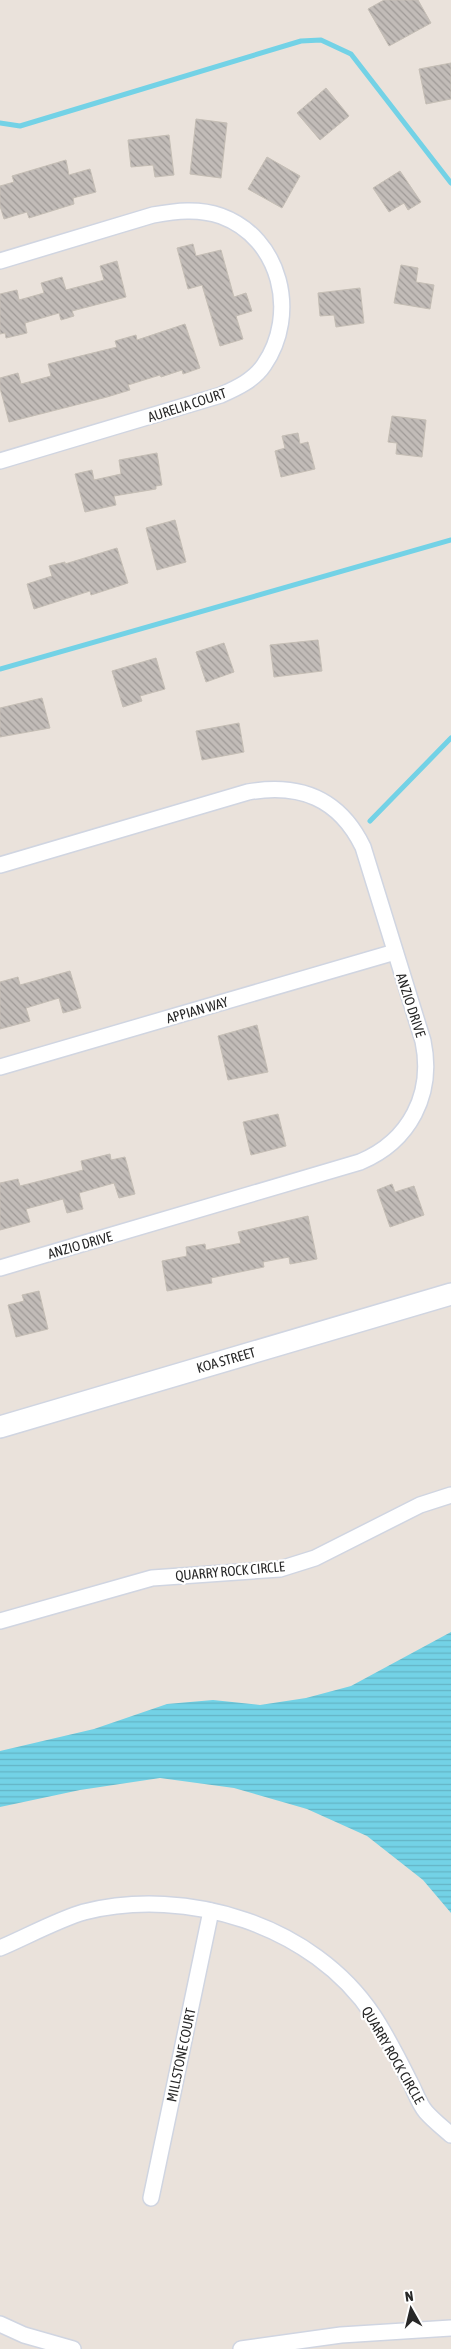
<svg xmlns="http://www.w3.org/2000/svg" width="451" height="2349" font-family="'Asap Condensed',sans-serif">
  <defs>
    <pattern id="water-rules" width="6" height="5" patternUnits="userSpaceOnUse" patternTransform="scale(1.25)"><rect width="6" height="5" fill="#73d2e6"/><path d="M0 2.5h6" fill="none" stroke="#64b4c5"/></pattern>
    <pattern id="building-back-hatch" width="6" height="6" patternUnits="userSpaceOnUse" patternTransform="scale(1.25)"><rect width="6" height="6" fill="#c2bcb8"/><path d="M-1 5l2 2M0 0l6 6M5-1l2 2" fill="none" stroke="#9e9996"/></pattern>
  </defs>
  <rect width="100%" height="100%" fill="#eae2db"/>
  <polygon fill="url(#water-rules)" points="451,1632 451,1913 423,1880 367,1836 307,1809 234,1788 160,1778 80,1790 0,1807 0,1751 94,1729 167,1704 213,1700 260,1705 306,1698 351,1686"/>
  <g fill="none" stroke-linecap="round" stroke-linejoin="round">
    <g stroke="#73d2e6" stroke-width="5">
      <polyline points="0,123 20,126 301,41 321,40 351,54 451,183"/>
      <polyline points="0,669 451,540"/>
      <polyline points="370,821 451,738"/>
    </g>
  </g>
  <g fill="url(#building-back-hatch)" stroke="#c5beb5">
    <polygon points="384,0 418,0 431,23 389,46 368,9"/>
    <polygon points="451,63 451,99 426,104 419,69"/>
    <polygon points="326,88 349,116 320,140 297,113"/>
    <polygon points="196,119 227,123 221,178 190,174"/>
    <polygon points="169,135 174,175 155,177 153,165 131,167 128,140"/>
    <polygon points="267,157 300,176 282,208 248,189"/>
    <polygon points="66,160 69,175 90,169 96,192 73,198 74,204 29,218 27,212 4,219 0,206 0,186 14,182 12,176"/>
    <polygon points="400,171 421,202 408,210 404,203 389,212 373,188"/>
    <polygon points="193,244 196,256 221,250 234,297 246,293 252,311 236,316 243,339 220,346 202,285 188,289 177,248"/>
    <polygon points="117,261 126,297 72,311 74,316 61,320 59,313 25,323 27,333 6,338 5,333 0,334 0,294 17,290 19,300 44,293 41,283 62,277 66,290 104,280 100,266"/>
    <polygon points="401,265 418,268 416,282 434,285 430,309 394,303"/>
    <polygon points="360,288 364,323 336,327 334,315 320,316 318,293"/>
    <polygon points="185,324 200,368 183,374 182,370 161,377 160,375 128,385 130,390 107,397 9,422 0,388 0,378 18,373 21,384 51,376 48,364 117,347 115,341 136,335 137,340"/>
    <polygon points="392,416 426,420 422,457 396,454 397,443 388,442"/>
    <polygon points="298,433 300,444 308,442 315,469 281,477 275,451 285,448 282,436"/>
    <polygon points="157,453 162,485 156,486 156,489 114,496 116,505 85,512 75,474 92,470 94,480 121,474 119,460"/>
    <polygon points="175,520 186,562 157,570 146,528"/>
    <polygon points="117,548 128,583 91,595 90,591 34,609 27,584 52,576 49,566 65,562 65,564"/>
    <polygon points="318,640 322,671 274,677 270,645"/>
    <polygon points="224,643 234,672 206,682 196,652"/>
    <polygon points="156,658 165,689 140,696 142,701 123,707 112,671"/>
    <polygon points="42,698 50,728 0,737 0,708"/>
    <polygon points="239,723 244,752 202,760 196,731"/>
    <polygon points="70,971 81,1008 63,1013 59,998 26,1008 30,1021 0,1029 0,982 18,977 20,985"/>
    <polygon points="257,1025 268,1072 228,1080 218,1036"/>
    <polygon points="278,1114 286,1146 251,1155 243,1122"/>
    <polygon points="110,1154 111,1160 125,1157 135,1194 119,1198 114,1183 79,1193 83,1209 67,1213 63,1199 26,1209 30,1222 0,1230 0,1183 18,1179 20,1186 83,1170 81,1161"/>
    <polygon points="392,1184 395,1192 414,1186 424,1215 390,1227 377,1190"/>
    <polygon points="308,1216 317,1259 290,1264 289,1257 263,1262 264,1267 211,1278 212,1283 167,1291 162,1261 187,1256 186,1247 205,1244 206,1250 241,1243 238,1232"/>
    <polygon points="39,1291 48,1329 16,1337 8,1305 24,1301 22,1295"/>
  </g>
  <g fill="none" stroke-linecap="round" stroke-linejoin="round">
    <g stroke="#d0d5e1" stroke-width="18">
      <g id="minor">
        <path d="M0,261L153,215C176,211 198,208 221,216C281,238 299,314 264,365C254,380 237,388 221,395L0,461"/>
        <path d="M0,865L248,792C300,783 339,798 363,847L423,1041C434,1094 410,1141 360,1162L0,1268"/>
        <polyline points="0,1067 395,952"/>
        <polyline points="0,1621 152,1578 280,1569 315,1558 420,1505 451,1495"/>
        <path d="M0,1948C24,1938 59,1919 84,1912C187,1886 313,1925 373,2015C387,2036 399,2060 410,2082C415,2091 419,2104 426,2112C433,2120 443,2128 451,2135"/>
        <polyline points="151,2198 211,1911"/>
        <polyline points="0,2324 24,2335 73,2349"/>
        <polyline points="241,2349 341,2335 451,2328"/>
      </g>
    </g>
    <g stroke="#d0d5e1" stroke-width="24">
      <polyline id="secondary" points="0,1427 451,1294"/>
    </g>
    <use href="#minor" stroke="#fff" stroke-width="15"/>
    <use href="#secondary" stroke="#fff" stroke-width="21"/>
  </g>
  <g text-anchor="middle" dominant-baseline="central" stroke-width="4.5" stroke-linejoin="round" paint-order="stroke">
    <g font-size="14" fill="#282828" stroke="#fff">
      <text transform="translate(187 405) rotate(-18)">AURELIA COURT</text>
      <text transform="translate(411 1005) rotate(72)">ANZIO DRIVE</text>
      <text transform="translate(197 1010) rotate(-16)">APPIAN WAY</text>
      <text transform="translate(80 1245) rotate(-16)">ANZIO DRIVE</text>
      <text transform="translate(226 1360) rotate(-16)">KOA STREET</text>
      <text transform="translate(230 1571) rotate(-5)">QUARRY ROCK CIRCLE</text>
      <text transform="translate(181 2055) rotate(-78)">MILLSTONE COURT</text>
      <text transform="translate(393 2055) rotate(60)">QUARRY ROCK CIRCLE</text>
    </g>
  </g>
  <g transform="translate(411 2309) rotate(352)" stroke="#ffffff" stroke-width="4" paint-order="stroke">
  <path d="M0-4L9 19L0 12L-9 19Z" fill="#282828"/>
  <text y="-8" font-size="14" font-weight="bold" text-anchor="middle" fill="#282828">N</text>
  </g>
</svg>
